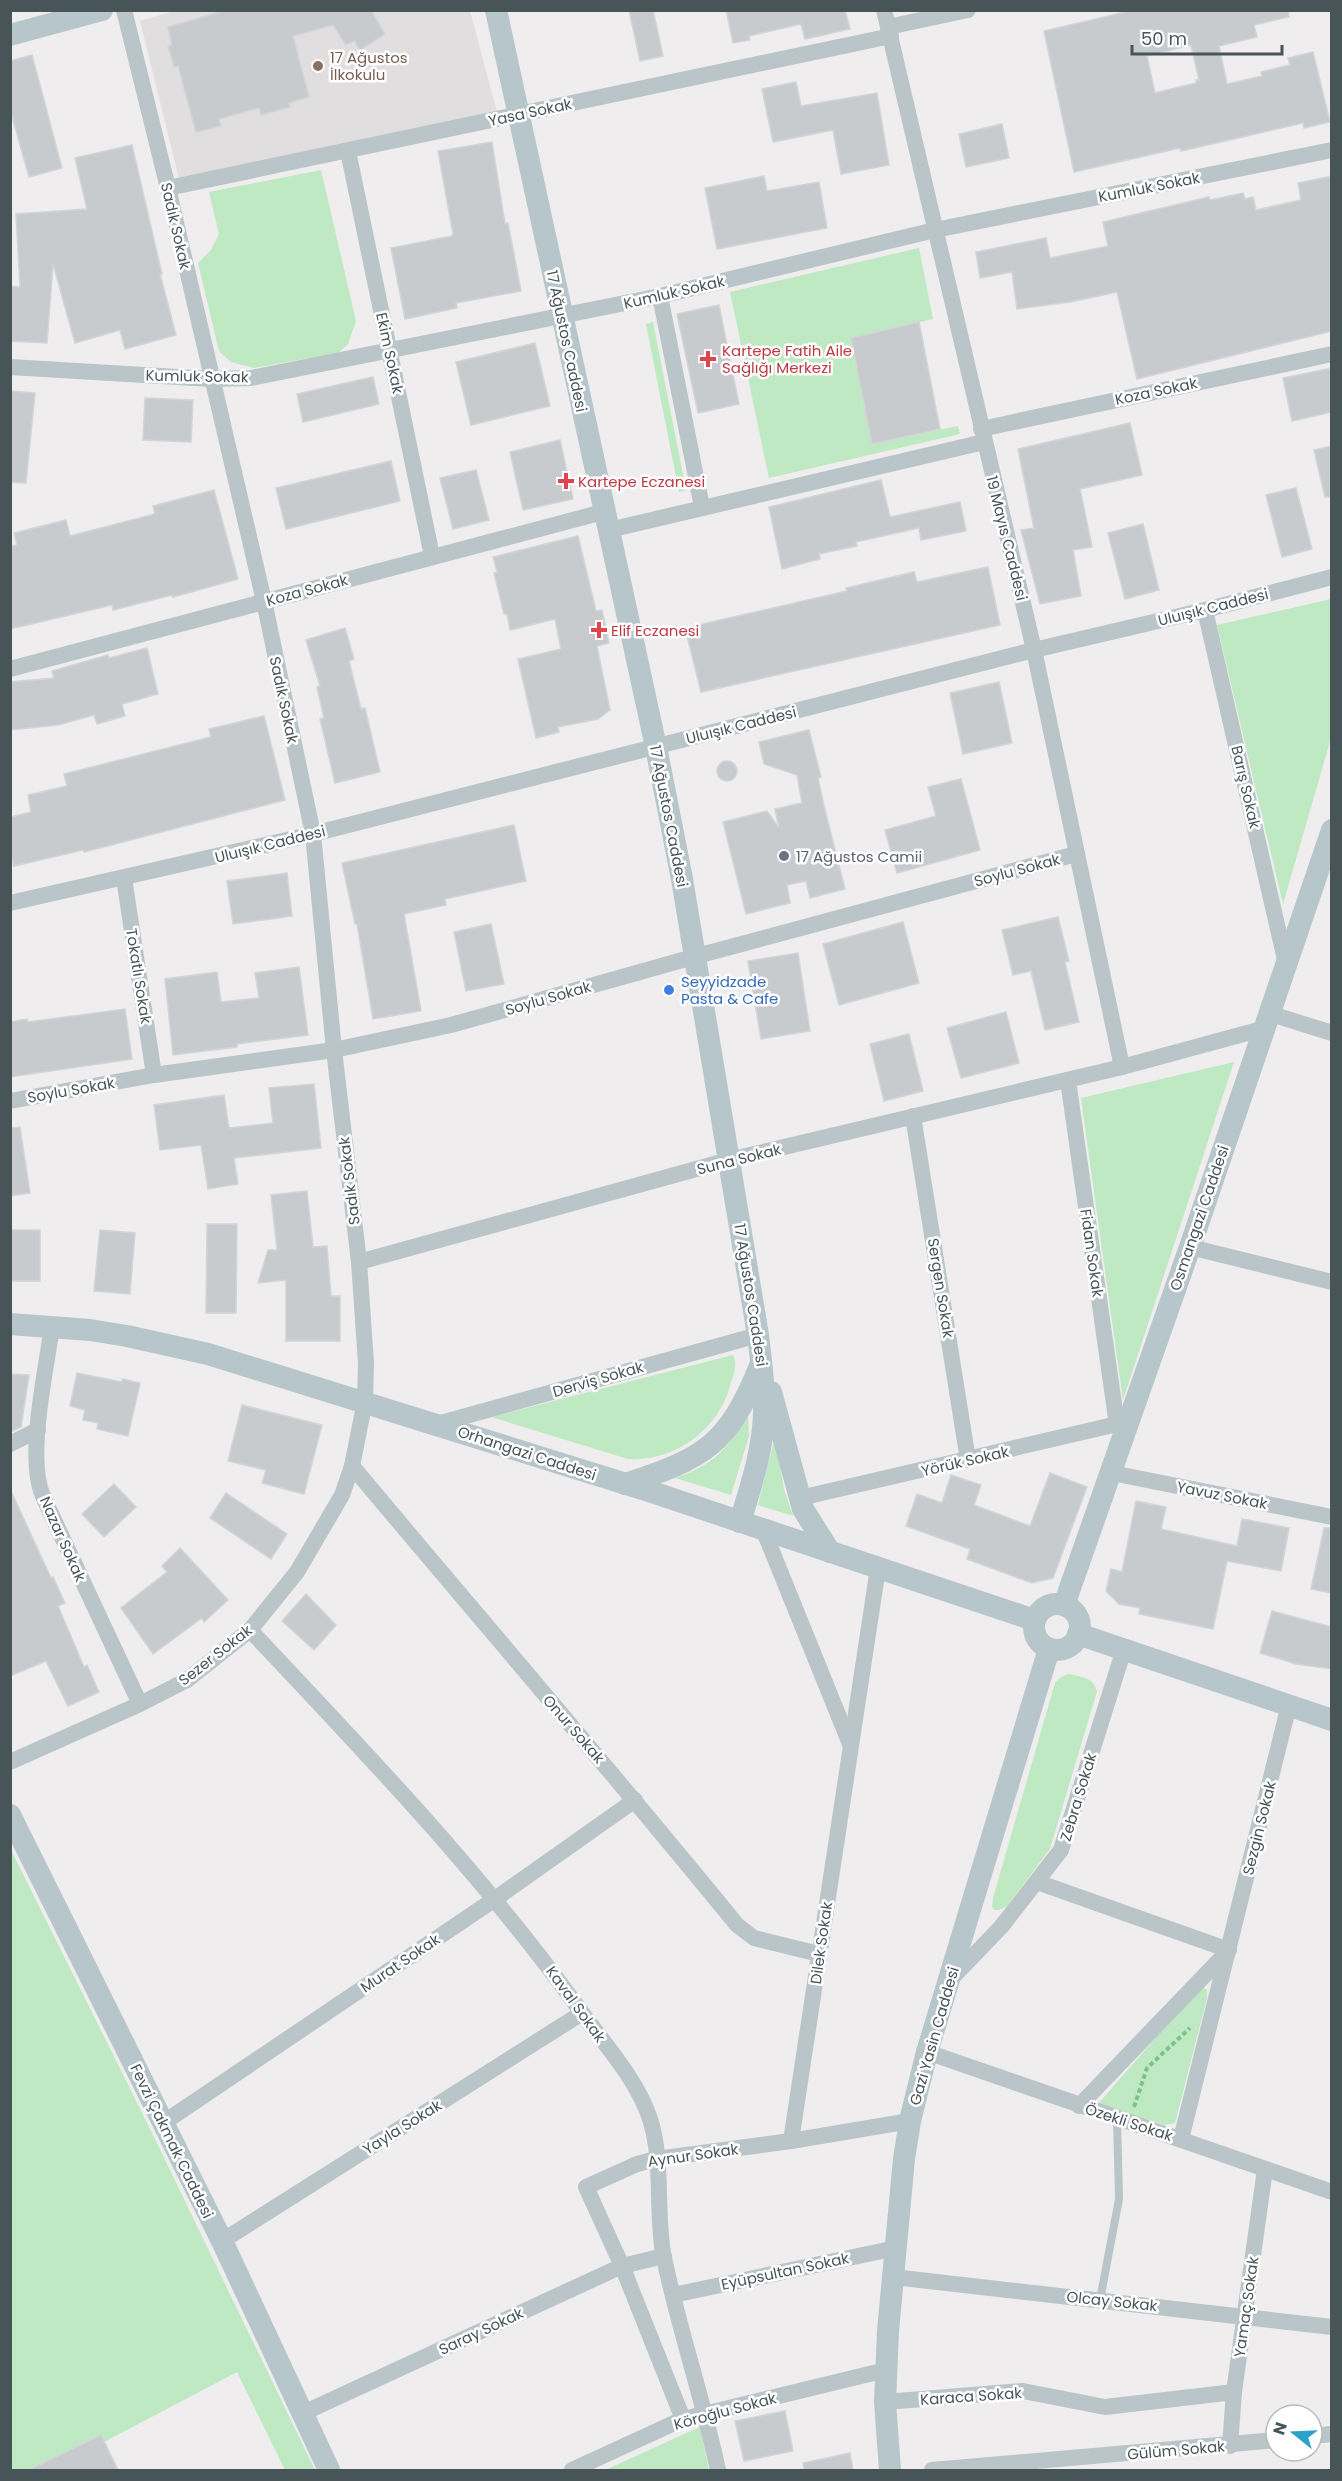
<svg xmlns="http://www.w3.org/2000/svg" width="1342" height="2481" font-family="Poppins,sans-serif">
  <rect width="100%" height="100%" fill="#efeded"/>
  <polygon fill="#e0dedf" points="178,10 470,11 497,112 179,178 140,21"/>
  <g fill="#bfe9c2">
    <polygon points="321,170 356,321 348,344 338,353 254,368 231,362 219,351 198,263 211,250 219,234 209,192"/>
    <polygon points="919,248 933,319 851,338 872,444 958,426 960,434 769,478 730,292"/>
    <polygon points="653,322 686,490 679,492 646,324"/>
    <polygon points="1331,599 1331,738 1283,904 1217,625"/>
    <polygon points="1234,1062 1123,1400 1081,1098"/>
    <path d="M733,1355C738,1366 733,1375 730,1386C718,1430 674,1462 628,1459L491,1417Z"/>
    <path d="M748,1413L749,1436L731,1495L675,1478C712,1466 730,1448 748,1413Z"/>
    <polygon points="775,1437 784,1489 793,1516 758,1505"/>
    <path d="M1069,1674C1082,1677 1093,1677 1097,1691L1050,1849L1007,1906L999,1910H995L992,1907L993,1898L1055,1683L1061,1677Z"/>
    <polygon points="10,1848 154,2137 315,2470 285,2470 237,2372 104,2442 100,2435 29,2470 11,2470"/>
    <polygon points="1201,1986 1207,1990 1207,1998 1175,2123 1165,2125 1098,2104"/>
    <polygon points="700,2427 709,2470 605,2470"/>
  </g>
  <g fill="#c7cbce" stroke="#d1d5d8" stroke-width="1.5" fill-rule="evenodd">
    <polygon points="227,10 371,10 385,34 360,50 354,41 346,45 333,25 293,36 309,97 289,103 290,107 261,115 259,108 219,119 221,126 196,132 178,66 174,67 168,46 172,45 168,27"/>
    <polygon points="629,10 653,10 663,56 640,61"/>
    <polygon points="726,10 845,10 850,29 805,39 801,24 749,36 750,40 733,43"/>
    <path d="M1134,10H1288L1289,17L1254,25L1257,37L1219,46L1227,84L1262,76L1261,72L1290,65L1288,58L1313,52L1330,122L1304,128L1303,123L1181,151L1180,148L1074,172L1044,31ZM1191,45L1199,80H1196V83L1155,93L1147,56Z"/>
    <polygon points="32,55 62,168 29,177 10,109 10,61"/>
    <polygon points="796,82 801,106 877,93 889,165 841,174 833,130 773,142 762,89"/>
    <polygon points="1002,124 1009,158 966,167 959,134"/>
    <polygon points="492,142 505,224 508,223 521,291 456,303 457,308 405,319 391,248 452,236 453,234 438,151"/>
    <polygon points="132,145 162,274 160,274 176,335 125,349 120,330 75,343 53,264 47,343 10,341 10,286 20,287 16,214 87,209 75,158"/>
    <polygon points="764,176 767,191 819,182 827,228 717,249 705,188"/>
    <polygon points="1332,176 1332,331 1137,379 1117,292 1070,302 1017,309 1012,272 980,278 976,252 1046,238 1050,258 1108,246 1103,222 1209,197 1210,200 1243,193 1245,199 1253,197 1256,210 1301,200 1298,183"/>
    <polygon points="719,305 739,404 698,413 677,314"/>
    <polygon points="919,322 940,429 872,444 851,338"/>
    <polygon points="535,343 550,406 471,425 456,362"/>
    <polygon points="1332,368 1332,412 1292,421 1283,378"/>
    <polygon points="373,377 379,404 303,422 297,394"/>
    <polygon points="10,391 35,393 26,483 10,482"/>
    <polygon points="145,398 193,400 191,442 143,440"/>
    <polygon points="1130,423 1142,475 1080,489 1092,547 1073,550 1081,596 1040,604 1021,530 1034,528 1018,449"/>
    <polygon points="560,440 573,499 523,510 510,452"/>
    <polygon points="1332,446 1332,497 1325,497 1314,450"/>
    <polygon points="391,461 400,501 286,529 276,488"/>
    <polygon points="476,470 489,520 453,529 440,478"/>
    <polygon points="881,480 890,517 960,502 966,531 921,540 919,528 856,542 857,546 819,554 820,559 782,569 769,507"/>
    <polygon points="1296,488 1312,549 1282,557 1266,495"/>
    <polygon points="214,490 238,579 173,597 172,595 113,610 112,605 10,629 10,546 17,545 14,533 66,520 70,536 155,514 153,506"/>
    <polygon points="1143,524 1159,590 1125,599 1108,533"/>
    <polygon points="578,536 596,611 602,610 609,643 597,646 610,710 598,719 558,727 559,732 536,738 518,659 561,649 555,619 510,630 507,614 504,614 494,573 497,572 493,557"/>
    <polygon points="988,567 1000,625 701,692 685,628 847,591 846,588 914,572 917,582"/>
    <polygon points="345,628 354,659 349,661 361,709 365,708 380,772 335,783 320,719 324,718 317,687 320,686 306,640"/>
    <polygon points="147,648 158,694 122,704 125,716 97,724 94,715 58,725 10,730 10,682 54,678 52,671 108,655 109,658"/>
    <polygon points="999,682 1012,743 963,754 950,693"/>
    <polygon points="264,716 285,800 84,852 83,850 14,866 10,851 10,817 31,812 28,795 67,786 64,774 211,737 209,729"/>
    <polygon points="809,730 821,777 818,778 824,806 845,889 810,898 806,881 787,885 790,903 746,914 723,822 767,811 779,828 775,809 802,803 797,775 764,764 759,742"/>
    <circle cx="727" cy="771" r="10"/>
    <polygon points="961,779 980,850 897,873 885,830 936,816 928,787"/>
    <polygon points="514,825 526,881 445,899 446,905 404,914 421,1011 373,1019 357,924 355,924 342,863"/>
    <polygon points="287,873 292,916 233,924 227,881"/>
    <polygon points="1058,917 1069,961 1065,962 1079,1022 1045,1030 1031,971 1013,975 1002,930"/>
    <polygon points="903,922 919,983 839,1005 823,944"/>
    <polygon points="491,924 504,984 466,991 454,932"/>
    <polygon points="798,953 810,1031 761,1039 748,961"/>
    <polygon points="299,967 308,1035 237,1044 237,1047 173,1055 165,979 217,972 221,1002 259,998 255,973"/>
    <polygon points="125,1009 132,1059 10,1077 10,1022 27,1019 28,1022"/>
    <polygon points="1006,1012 1019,1063 961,1078 947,1028"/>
    <polygon points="909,1034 923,1091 884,1101 870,1044"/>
    <polygon points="314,1084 321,1148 234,1158 238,1184 208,1189 201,1145 160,1150 154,1105 224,1095 229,1128 273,1123 269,1088"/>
    <polygon points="20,1127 30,1193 10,1196 10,1128"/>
    <polygon points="307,1191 313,1247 327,1246 331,1296 340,1296 340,1341 286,1341 286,1280 258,1283 268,1250 277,1250 271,1195"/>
    <polygon points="207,1224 237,1224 236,1313 206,1313"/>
    <rect x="10" y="1230" width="30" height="51"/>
    <polygon points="100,1230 135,1233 130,1294 94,1291"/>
    <polygon points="77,1373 122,1382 122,1379 140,1383 128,1436 97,1429 98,1423 83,1420 85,1410 70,1406"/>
    <polygon points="10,1374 29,1375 21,1427 10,1432"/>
    <polygon points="242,1405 322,1425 304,1494 262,1483 266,1470 228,1461"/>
    <polygon points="1050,1473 1087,1487 1053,1578 1032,1583 967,1559 970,1549 906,1526 917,1494 942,1503 951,1475 981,1485 974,1505 1030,1526"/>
    <polygon points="114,1484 136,1507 104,1537 82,1514"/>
    <polygon points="10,1489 51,1578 53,1577 65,1603 58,1606 84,1667 87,1665 99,1692 68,1706 46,1661 10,1676"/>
    <polygon points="226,1493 287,1534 271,1559 210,1518"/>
    <polygon points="1136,1501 1166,1507 1161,1529 1237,1546 1242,1519 1289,1528 1281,1571 1227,1561 1213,1629 1139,1614 1140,1608 1119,1604 1106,1591 1111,1569 1122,1572"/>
    <polygon points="1324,1528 1332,1528 1332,1593 1311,1589"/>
    <polygon points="180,1548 228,1600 204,1622 202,1618 153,1654 121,1608 167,1572 162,1566"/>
    <polygon points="306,1594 336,1625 314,1650 282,1621"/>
    <polygon points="1272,1611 1332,1627 1332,1669 1296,1664 1260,1653"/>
    <polygon points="785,2411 793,2451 744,2461 735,2421"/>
    <polygon points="101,2435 118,2470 29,2470"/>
    <polygon points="850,2453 853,2470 804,2470 803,2463"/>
  </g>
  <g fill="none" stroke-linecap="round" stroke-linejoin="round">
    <polyline stroke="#7bc389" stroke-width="4" stroke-dasharray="4.5 3" stroke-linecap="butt" points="1134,2107 1147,2068 1190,2028"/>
    <polyline stroke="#b9c5c8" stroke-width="8" points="1100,2300 1119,2199 1117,2119"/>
    <g stroke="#b9c5c8" stroke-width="16">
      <polyline points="884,10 1034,650 1122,1067"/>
      <polyline points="888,27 968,10"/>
      <polyline points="348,151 432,556"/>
      <polyline points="168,188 891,36"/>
      <polyline points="660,296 702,507"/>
      <polyline points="10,367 211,379 251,378 660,296 935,230 1332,150"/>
      <polyline points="981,429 1332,354"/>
      <polyline points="609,530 984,442"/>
      <polyline points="1205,610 1286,964"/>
      <polyline points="10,669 603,512"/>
      <polyline points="124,878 154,1075"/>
      <polyline points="10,903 313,834 1034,650 1205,610 1332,577"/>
      <polyline points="1268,1013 1332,1033"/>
      <polyline points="1068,1080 1117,1425"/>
      <polyline points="10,1101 154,1075 334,1050 451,1025 697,956 1076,854"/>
      <polyline points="913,1116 968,1460"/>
      <polyline points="1190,1247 1332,1282"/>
      <polyline points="359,1262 729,1160 1122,1067 1262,1029"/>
      <path d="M52,1327C46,1369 30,1443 39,1483C40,1491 44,1498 47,1505L140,1704"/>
      <polyline points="437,1424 758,1335"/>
      <polyline points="10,1444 38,1430"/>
      <path d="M352,1466C480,1619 611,1770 737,1925L754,1938L819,1954"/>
      <polyline points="1112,1473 1332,1517"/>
      <polyline points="800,1498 1126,1422"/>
      <polyline points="763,1529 850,1744"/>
      <path d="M250,1630C365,1752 482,1874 580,2010C604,2044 637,2079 650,2119C664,2162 655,2214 664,2258C679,2329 703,2399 718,2470"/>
      <polyline points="10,1762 140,1704 187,1680 250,1630 297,1572 342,1495 352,1466 365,1401 366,1363 359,1262 334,1050 313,834 264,601 168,188 124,10"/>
      <polyline points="1037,1882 1229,1950 1079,2106"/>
      <polyline points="950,1980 1001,1927 1061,1850 1124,1649"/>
      <polyline points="927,2052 1332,2192"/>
      <polyline points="163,2123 495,1899 635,1800"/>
      <polyline points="1181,2139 1289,1705"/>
      <polyline points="791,2141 878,1568"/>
      <polyline points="222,2241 582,2013"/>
      <polyline points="893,2277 1332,2327"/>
      <polyline points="673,2295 896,2248"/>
      <polyline points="885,2402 1023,2391 1105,2407 1234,2392"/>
      <polyline points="301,2414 622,2266 664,2256"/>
      <polyline points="683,2419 622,2266 586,2187 637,2164 656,2159 791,2141 910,2121"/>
      <polyline points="1312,2436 1332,2434"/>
      <polyline points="1230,2446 1234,2392 1265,2169"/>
      <polyline points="572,2470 683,2419 886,2370"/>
      <polyline points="932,2470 1276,2440"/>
    </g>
    <g stroke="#b7c6ca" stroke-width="22">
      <path d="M496,10L656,747L682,879L758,1335C761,1361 765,1387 764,1413C763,1450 751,1486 740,1522"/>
      <polyline points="10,35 102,10"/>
      <polyline points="10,1324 90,1330 127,1336 208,1354 652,1492 1034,1620"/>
      <polyline points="771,1392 803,1509 830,1552"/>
      <path d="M625,1484C705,1458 728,1445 760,1366"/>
      <circle cx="1057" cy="1627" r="23"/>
      <polyline points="1064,1605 1190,1247 1332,830"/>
      <polyline points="1078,1634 1332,1720"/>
      <polyline points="10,1815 222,2241 329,2470"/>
      <polyline points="890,2470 885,2402 888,2331 904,2159 910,2121 927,2052 1049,1649"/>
    </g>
  </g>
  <circle fill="#8d6e63" stroke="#fff" stroke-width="2" cx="318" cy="66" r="6"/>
  <g fill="#e0444e" stroke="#fff" stroke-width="2">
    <path d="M705 350h6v6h6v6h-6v6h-6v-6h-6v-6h6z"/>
    <path d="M563 472h6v6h6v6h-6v6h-6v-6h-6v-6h6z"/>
    <path d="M596 621h6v6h6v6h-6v6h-6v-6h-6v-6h6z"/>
  </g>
  <circle fill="#6b7280" stroke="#fff" stroke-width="2" cx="784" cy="856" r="6"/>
  <circle fill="#3f7fe0" stroke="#fff" stroke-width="2" cx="669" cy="990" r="6"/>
  <g text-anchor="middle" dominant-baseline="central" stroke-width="5" stroke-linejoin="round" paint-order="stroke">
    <g font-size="15" fill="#785e54" stroke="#fff" text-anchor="start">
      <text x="330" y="57">17 Ağustos<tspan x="330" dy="17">İlkokulu</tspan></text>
    </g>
    <g font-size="15" fill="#475558" stroke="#fff">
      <text transform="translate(530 112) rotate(-12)">Yasa Sokak</text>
      <text transform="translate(1149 187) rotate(-11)">Kumluk Sokak</text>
      <text transform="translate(176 226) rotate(77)">Sadık Sokak</text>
      <text transform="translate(674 292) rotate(-13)">Kumluk Sokak</text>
      <text transform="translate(567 341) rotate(78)">17 Ağustos Caddesi</text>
      <text transform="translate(390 353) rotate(78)">Ekim Sokak</text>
      <text transform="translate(197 376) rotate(1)">Kumluk Sokak</text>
      <text transform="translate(1156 391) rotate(-12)">Koza Sokak</text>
      <text transform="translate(1007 538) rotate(76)">19 Mayıs Caddesi</text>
      <text transform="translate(307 590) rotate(-15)">Koza Sokak</text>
      <text transform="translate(1213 607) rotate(-14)">Uluışık Caddesi</text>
      <text transform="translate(284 700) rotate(78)">Sadık Sokak</text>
      <text transform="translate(741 725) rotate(-14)">Uluışık Caddesi</text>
      <text transform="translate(1246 787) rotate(77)">Barış Sokak</text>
      <text transform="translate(669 816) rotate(79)">17 Ağustos Caddesi</text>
      <text transform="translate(270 844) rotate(-14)">Uluışık Caddesi</text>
      <text transform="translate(1017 870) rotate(-15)">Soylu Sokak</text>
      <text transform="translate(139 976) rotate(81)">Tokatlı Sokak</text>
      <text transform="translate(548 998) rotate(-16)">Soylu Sokak</text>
      <text transform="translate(71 1090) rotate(-10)">Soylu Sokak</text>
      <text transform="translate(739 1159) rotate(-14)">Suna Sokak</text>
      <text transform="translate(349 1181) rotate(-97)">Sadık Sokak</text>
      <text transform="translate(1199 1218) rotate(-71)">Osmangazi Caddesi</text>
      <text transform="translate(1092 1253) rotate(82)">Fidan Sokak</text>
      <text transform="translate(941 1288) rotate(81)">Sergen Sokak</text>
      <text transform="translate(751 1295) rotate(81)">17 Ağustos Caddesi</text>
      <text transform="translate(598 1379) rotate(-16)">Derviş Sokak</text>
      <text transform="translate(527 1453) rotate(18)">Orhangazi Caddesi</text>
      <text transform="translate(965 1461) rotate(-13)">Yörük Sokak</text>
      <text transform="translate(1222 1495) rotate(11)">Yavuz Sokak</text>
      <text transform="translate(63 1539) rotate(66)">Nazar Sokak</text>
      <text transform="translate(215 1655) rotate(-38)">Sezer Sokak</text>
      <text transform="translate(574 1729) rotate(49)">Onur Sokak</text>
      <text transform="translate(1078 1797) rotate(-73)">Zebra Sokak</text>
      <text transform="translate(1259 1828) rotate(-76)">Sezgin Sokak</text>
      <text transform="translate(821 1943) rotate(-82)">Dilek Sokak</text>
      <text transform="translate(400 1963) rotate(-34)">Murat Sokak</text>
      <text transform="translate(576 2004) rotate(54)">Kaval Sokak</text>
      <text transform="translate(934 2036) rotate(-74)">Gazi Yasin Caddesi</text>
      <text transform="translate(1129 2122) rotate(18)">Özekli Sokak</text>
      <text transform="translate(402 2127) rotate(-32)">Yayla Sokak</text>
      <text transform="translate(172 2141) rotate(64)">Fevzi Çakmak Caddesi</text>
      <text transform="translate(693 2155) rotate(-8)">Aynur Sokak</text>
      <text transform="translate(785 2271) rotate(-12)">Eyüpsultan Sokak</text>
      <text transform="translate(1112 2301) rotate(6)">Olcay Sokak</text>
      <text transform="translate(1246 2307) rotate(-82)">Yamaç Sokak</text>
      <text transform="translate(481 2331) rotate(-25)">Saray Sokak</text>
      <text transform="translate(971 2396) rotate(-4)">Karaca Sokak</text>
      <text transform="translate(725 2411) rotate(-15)">Köroğlu Sokak</text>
      <text transform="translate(1176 2450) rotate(-5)">Gülüm Sokak</text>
    </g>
    <g font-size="15" fill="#be3a42" stroke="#fff" text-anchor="start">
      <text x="722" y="350">Kartepe Fatih Aile<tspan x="722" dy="17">Sağlığı Merkezi</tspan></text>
      <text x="578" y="481">Kartepe Eczanesi</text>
      <text x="611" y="630">Elif Eczanesi</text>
    </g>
    <g font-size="15" fill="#5b616d" stroke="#fff" text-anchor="start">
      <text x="796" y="856">17 Ağustos Camii</text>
    </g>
    <g font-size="15" fill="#366cbe" stroke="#fff" text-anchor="start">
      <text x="681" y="981">Seyyidzade<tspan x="681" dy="17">Pasta &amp; Cafe</tspan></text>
    </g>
  </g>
  <rect width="1342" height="2481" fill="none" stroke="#475558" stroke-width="24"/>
  <g transform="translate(1294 2433) rotate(288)"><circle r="28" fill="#ffffff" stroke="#b5bbbc" stroke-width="1.5"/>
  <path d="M0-4.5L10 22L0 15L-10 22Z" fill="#2ca1c9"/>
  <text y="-9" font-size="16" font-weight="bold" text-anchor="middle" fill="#475558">N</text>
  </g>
  <path d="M1132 45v9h150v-9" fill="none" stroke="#475558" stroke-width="3"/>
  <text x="1141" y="45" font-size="18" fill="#475558" stroke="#ffffff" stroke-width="4.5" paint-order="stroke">50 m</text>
</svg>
